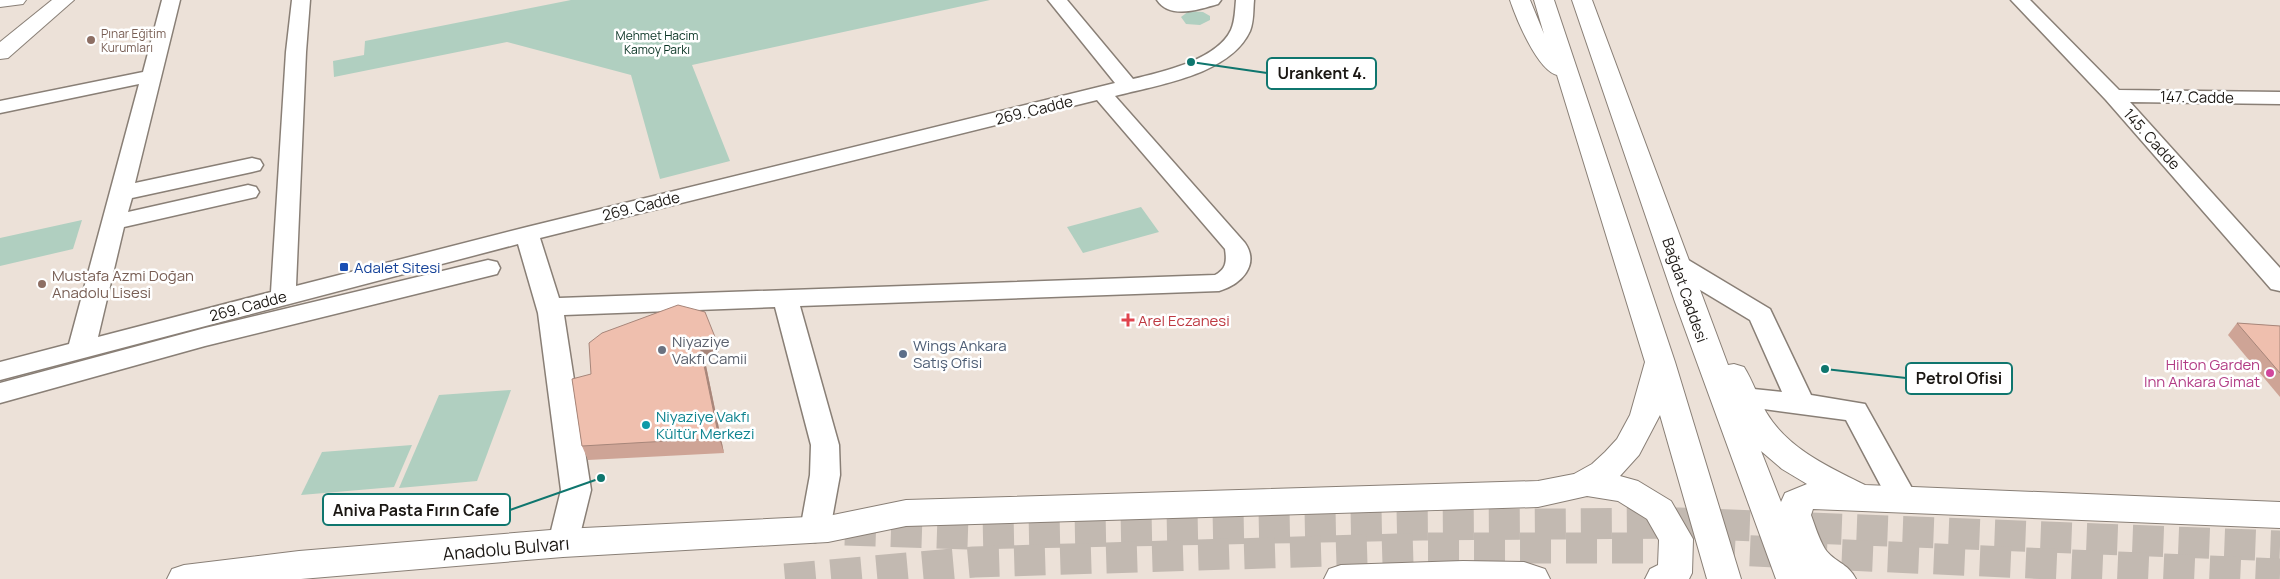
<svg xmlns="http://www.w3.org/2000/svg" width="2280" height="579" font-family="Manrope,sans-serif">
  <rect width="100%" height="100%" fill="#ece1d8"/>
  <g fill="#b0cfc0">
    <polygon points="571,0 990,0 692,65 730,161 660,179 631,75 507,42 334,77 333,61 364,55 365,41"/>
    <polygon points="1189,11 1203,12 1210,16 1210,20 1200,25 1186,24 1181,17"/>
    <polygon points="1141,207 1159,232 1083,253 1067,227"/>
    <polygon points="82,220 73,249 0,266 0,238"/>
    <polygon points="511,390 477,481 399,488 439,395"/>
    <polygon points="412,445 394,487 301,495 322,452"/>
  </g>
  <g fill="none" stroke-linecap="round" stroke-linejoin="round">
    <g stroke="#c2b9b1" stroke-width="31" stroke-dasharray="31 15" stroke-linecap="butt">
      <polyline points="845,530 970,534 1422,525 1679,523 2280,546"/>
      <polyline points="785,579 974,562 1427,548 1686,548 2280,574"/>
    </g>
    <g stroke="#897f76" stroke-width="3">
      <g id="minor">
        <path d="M162,0H180L135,183L252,158L260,160L263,165L260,170L252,172L132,198L128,212L248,185L256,187L259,192L256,197L124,227L98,337L271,292L286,52L292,0H310L306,52L296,286L527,227L1115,83L1048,0H1067L1133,79C1162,72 1217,60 1231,30C1235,21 1235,10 1236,0H1254C1253,10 1254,21 1250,31C1230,75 1157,85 1115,96L1245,243C1260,265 1241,285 1219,291L800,306L839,445L840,475L830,530L826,539L815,542L804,539L800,530L810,475L811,445L775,307L564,315L591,490L578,543L574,552L563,555L552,552L548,543L561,490L538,313L518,244L0,380V362L69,344L139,84L0,113V101L143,72ZM1097,100L1225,249C1227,262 1226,269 1215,275L559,298L540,238Z"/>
        <path d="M1157,0H1221L1218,4C1200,9 1170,20 1157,0Z"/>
        <polygon points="2011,0 2030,0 2119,90 2280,92 2280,104 2130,102 2280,268 2280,291 2271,289 2106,100"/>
        <polygon points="1676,256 1685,258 1770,309 1811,395 1865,404 1918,499 1914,507 1903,511 1892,507 1846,420 1734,405 1730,398 1734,391 1744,388 1782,392 1750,320 1667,270 1664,264 1667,258"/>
        <polygon points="488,260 497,262 500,268 497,274 205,346 0,403 0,383 205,328"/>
      </g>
    </g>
    <g stroke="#897f76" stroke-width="2">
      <g id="major">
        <polygon points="0,0 26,0 23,4 0,7"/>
        <polygon points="52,0 74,0 8,58 0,59 0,42"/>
        <path d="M1510,0H1530L1544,34L1534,0H1554L1675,362L1741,579H1707L1660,415L1639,455L1620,476L1638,481L1671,501L1693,539L1692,573L1689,579H1645L1650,569L1658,565L1659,540L1647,519L1618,501L1587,496L1538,507L906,526L828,542L563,557L301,579H167L172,569L184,565L299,551L563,529L828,516L906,500L1538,481L1574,474L1592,464L1605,452L1617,439L1630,415L1645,362L1557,75C1537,70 1516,18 1510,0Z"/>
        <path d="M1572,0H1592L1728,365L1734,364L1744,367C1753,381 1758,398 1766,412C1788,449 1829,467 1865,485L2280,502V528L1813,509L1811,515C1815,526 1819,539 1825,549C1834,562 1848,563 1856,579H1776L1675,302ZM1761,451L1782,469L1807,484L1785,493L1781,502Z"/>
        <polygon points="1463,561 1524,562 1545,569 1550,579 1324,579 1329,569 1341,565"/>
      </g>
    </g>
    <use href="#minor" fill="#fff" fill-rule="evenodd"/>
    <use href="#major" fill="#fff" fill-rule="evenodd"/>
  </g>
  <g fill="#cea496">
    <polygon points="2237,323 2280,326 2280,397 2228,335"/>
    <polygon points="719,352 704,356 724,453 588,460 582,446 572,379"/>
  </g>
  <polygon fill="#a7867a" points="715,337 719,352 704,356 724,453 719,438 699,341"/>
  <g fill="#efbfae" stroke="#a7867a">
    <polygon points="678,305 705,312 715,337 699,341 719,438 582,446 572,379 591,374 589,343 602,333"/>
    <polygon points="2237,323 2280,326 2280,373"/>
  </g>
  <g fill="#8d6e63" stroke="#fff" stroke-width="2">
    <circle cx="91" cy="40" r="5"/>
    <circle cx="42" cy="284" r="5"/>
  </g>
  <rect fill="#1a4fb4" stroke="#fff" stroke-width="2" x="339" y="262" width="10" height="10" rx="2.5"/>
  <path fill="#e0444e" stroke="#fff" stroke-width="2" d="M1125.5 312.5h5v5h5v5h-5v5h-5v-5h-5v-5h5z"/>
  <circle fill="#6b7280" stroke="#fff" stroke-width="2" cx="662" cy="350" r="5"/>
  <circle fill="#5c6f8a" stroke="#fff" stroke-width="2" cx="903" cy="354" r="5"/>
  <circle fill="#d1479c" stroke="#fff" stroke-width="2" cx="2270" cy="373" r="5"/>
  <circle fill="#0f9aa8" stroke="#fff" stroke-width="2" cx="646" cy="425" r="5"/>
  <g text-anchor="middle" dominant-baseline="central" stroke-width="5" stroke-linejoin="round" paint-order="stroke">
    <g font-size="12" fill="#785e54" stroke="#fff" text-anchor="start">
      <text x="101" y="33">Pınar Eğitim<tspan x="101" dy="14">Kurumları</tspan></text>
    </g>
    <g font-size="12" fill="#073222" stroke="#fff">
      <text x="657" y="35">Mehmet Hacim<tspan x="657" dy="14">Kamoy Parkı</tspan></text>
    </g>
    <g font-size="15" fill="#1b1713" stroke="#fff">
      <text transform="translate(2197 97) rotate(1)">147. Cadde</text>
      <text transform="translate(1034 110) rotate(-14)">269. Cadde</text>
      <text transform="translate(2152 139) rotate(48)">145. Cadde</text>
      <text transform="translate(641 206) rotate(-14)">269. Cadde</text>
      <text transform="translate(1685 290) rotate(71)">Bağdat Caddesi</text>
      <text transform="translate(248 306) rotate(-15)">269. Cadde</text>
    </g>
    <g font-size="15" fill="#164399" stroke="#fff" text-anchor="start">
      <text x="354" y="267">Adalet Sitesi</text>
    </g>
    <g font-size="15" fill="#785e54" stroke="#fff" text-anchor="start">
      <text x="52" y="275">Mustafa Azmi Doğan<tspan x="52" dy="17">Anadolu Lisesi</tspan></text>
    </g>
    <g font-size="15" fill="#be3a42" stroke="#fff" text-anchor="start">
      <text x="1138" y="320">Arel Eczanesi</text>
    </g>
    <g font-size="15" fill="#5b616d" stroke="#fff" text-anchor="start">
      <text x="672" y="341">Niyaziye<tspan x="672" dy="17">Vakfı Camii</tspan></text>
    </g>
    <g font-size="15" fill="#4e5e75" stroke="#fff" text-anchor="start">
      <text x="913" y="345">Wings Ankara<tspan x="913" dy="17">Satış Ofisi</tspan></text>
    </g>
    <g font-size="15" fill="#b23c85" stroke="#fff" text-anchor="end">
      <text x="2260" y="364">Hilton Garden<tspan x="2260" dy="17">Inn Ankara Gimat</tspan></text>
    </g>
    <g font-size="15" fill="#0d838f" stroke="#fff" text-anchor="start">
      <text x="656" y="416">Niyaziye Vakfı<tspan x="656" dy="17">Kültür Merkezi</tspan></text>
    </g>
    <g font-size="18" fill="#1b1713" stroke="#fff">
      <text transform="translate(506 548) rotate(-5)">Anadolu Bulvarı</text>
    </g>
  </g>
  <path fill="none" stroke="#0f766e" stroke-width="2" d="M1191 62L1267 73M1825 369L1906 378M601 478L510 510"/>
  <g fill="#0f766e" stroke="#fff" stroke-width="2">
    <circle cx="1191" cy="62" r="5"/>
    <circle cx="1825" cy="369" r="5"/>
    <circle cx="601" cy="478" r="5"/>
  </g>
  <g fill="#fff" stroke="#0f766e" stroke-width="2">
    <rect x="1267" y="58" width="109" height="31" rx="5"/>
    <rect x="1906" y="363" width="106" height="31" rx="5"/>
    <rect x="323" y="494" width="187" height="31" rx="5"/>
  </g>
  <g font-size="16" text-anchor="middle" font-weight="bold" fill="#1b1713">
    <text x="1322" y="79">Urankent 4.</text>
    <text x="1959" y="384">Petrol Ofisi</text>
    <text x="416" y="516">Aniva Pasta Fırın Cafe</text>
  </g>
</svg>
